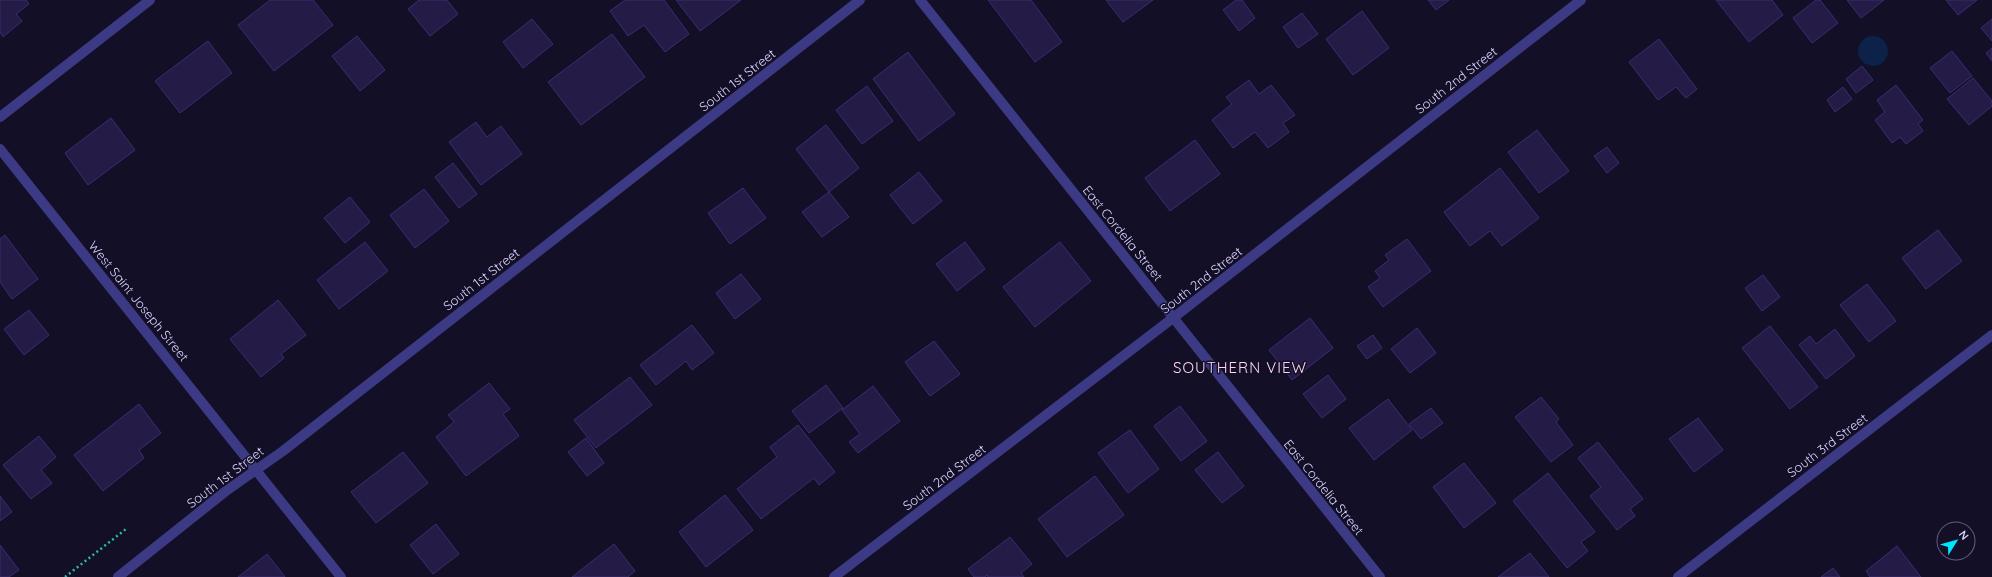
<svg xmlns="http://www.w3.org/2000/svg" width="1992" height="577" font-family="Quicksand,sans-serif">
  <rect width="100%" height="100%" fill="#130f26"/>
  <circle fill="#0c2248" cx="1873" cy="51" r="15"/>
  <g fill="#241b47" stroke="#3b2d73">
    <polygon points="0,0 26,0 29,4 16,14 22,21 3,37 0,32"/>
    <polygon points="270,0 313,0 333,25 274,71 238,25"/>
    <polygon points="419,0 447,0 458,14 430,36 408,9"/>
    <polygon points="625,0 664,0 689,34 665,52 644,25 628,36 610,11"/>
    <polygon points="676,0 741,0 700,31"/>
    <polygon points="988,0 1031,0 1062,42 1035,62"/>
    <polygon points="1106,0 1153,0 1123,22"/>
    <polygon points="1236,0 1242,0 1255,18 1239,31 1223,10"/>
    <polygon points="1428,0 1449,0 1436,10"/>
    <polygon points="1716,0 1772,0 1783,15 1749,42"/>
    <polygon points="1816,0 1820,0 1838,23 1812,43 1793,18"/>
    <polygon points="1847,0 1884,0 1861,18"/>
    <polygon points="1946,0 1977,0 1958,15"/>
    <polygon points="1362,11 1389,48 1353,75 1326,39"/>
    <polygon points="1302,13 1318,34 1298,48 1283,27"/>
    <polygon points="532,19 553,44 523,68 503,42"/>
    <polygon points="1992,19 1992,41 1981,28"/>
    <polygon points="612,34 645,77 581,125 548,82"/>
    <polygon points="357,36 385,70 360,91 332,56"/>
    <polygon points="1659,39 1697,89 1686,98 1676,87 1658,100 1629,62"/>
    <polygon points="208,41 232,73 180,113 155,81"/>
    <polygon points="1992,48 1992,61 1986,53"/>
    <polygon points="1952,51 1972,76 1950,93 1930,68"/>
    <polygon points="908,52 955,114 919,141 873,79"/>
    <polygon points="1862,66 1873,80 1856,93 1846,79"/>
    <polygon points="1973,78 1992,101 1992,106 1969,125 1947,99"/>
    <polygon points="1249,80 1259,94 1271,85 1295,115 1283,123 1289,132 1268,148 1255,132 1233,148 1212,120 1232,104 1226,97"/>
    <polygon points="1896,85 1923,120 1918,124 1923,131 1906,144 1900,137 1892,143 1875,120 1885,112 1877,100"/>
    <polygon points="867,86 893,121 862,144 836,110"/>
    <polygon points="1843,87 1852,99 1835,112 1827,100"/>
    <polygon points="111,118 135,150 88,185 65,153"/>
    <polygon points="476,122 487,137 501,126 522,154 481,185 449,142"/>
    <polygon points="826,125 859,168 829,192 796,149"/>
    <polygon points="1537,130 1569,171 1539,193 1508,152"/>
    <polygon points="1195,140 1220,174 1170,211 1145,178"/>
    <polygon points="1607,147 1619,163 1607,173 1594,156"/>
    <polygon points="453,163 477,194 459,208 435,177"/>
    <polygon points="1500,168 1539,218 1502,246 1490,231 1470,246 1444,212"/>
    <polygon points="919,172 942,201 913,224 890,195"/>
    <polygon points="743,188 766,218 730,244 708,213"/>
    <polygon points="424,189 449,221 415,248 390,215"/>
    <polygon points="829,192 849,217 822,237 802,212"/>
    <polygon points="350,197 370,222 345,243 324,218"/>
    <polygon points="1938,230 1962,261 1926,289 1902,258"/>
    <polygon points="5,235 38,279 12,299 0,282 0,239"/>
    <polygon points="1407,239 1431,271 1383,307 1368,287 1380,278 1375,271 1389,260 1385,255"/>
    <polygon points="365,242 388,271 339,309 317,280"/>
    <polygon points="965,242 985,269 957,291 936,264"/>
    <polygon points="1060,242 1091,281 1035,327 1003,287"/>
    <polygon points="741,274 761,299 735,319 716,293"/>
    <polygon points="1763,275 1780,297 1762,311 1745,288"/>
    <polygon points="1867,284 1896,321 1869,342 1840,305"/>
    <polygon points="278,300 306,335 281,354 284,358 261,377 230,339"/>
    <polygon points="29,310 49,335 24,355 4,329"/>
    <polygon points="1310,318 1333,348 1292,380 1269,350"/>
    <polygon points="692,325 714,353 692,370 686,361 656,385 640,365"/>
    <polygon points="1770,326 1818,387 1790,409 1742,348"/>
    <polygon points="1417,328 1436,353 1410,373 1391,349"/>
    <polygon points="1835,329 1855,356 1826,379 1799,345 1810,336 1816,344"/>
    <polygon points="1373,335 1382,348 1367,359 1357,346"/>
    <polygon points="934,341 960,374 930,396 905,362"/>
    <polygon points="1328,375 1346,399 1322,418 1303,394"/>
    <polygon points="630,377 652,405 596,448 574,420"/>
    <polygon points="489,383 510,409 503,414 519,436 466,476 436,437 454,422 448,415"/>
    <polygon points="826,385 843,408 809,433 792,411"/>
    <polygon points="873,386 900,421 858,453 849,442 860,434 842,410"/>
    <polygon points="1541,397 1559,419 1556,422 1573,445 1551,462 1515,417"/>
    <polygon points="1388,399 1412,430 1374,460 1349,428"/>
    <polygon points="139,404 161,433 139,450 144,458 103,491 74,455"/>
    <polygon points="1180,406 1207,441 1181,461 1154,426"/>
    <polygon points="1431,408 1443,423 1421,439 1409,424"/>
    <polygon points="1698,418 1723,450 1694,472 1669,439"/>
    <polygon points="798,425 835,472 819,485 814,478 761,519 737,489 777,457 770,447"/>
    <polygon points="1130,430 1159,469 1128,493 1098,453"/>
    <polygon points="39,436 56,457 41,470 52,483 31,499 3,465"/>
    <polygon points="586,438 604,463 587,476 568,452"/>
    <polygon points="1598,442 1643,499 1630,509 1635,516 1617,530 1590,496 1601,487 1578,458"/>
    <polygon points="403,452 428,483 376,523 351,492"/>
    <polygon points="1218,452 1244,486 1222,503 1195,470"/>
    <polygon points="1464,463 1496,503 1464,528 1433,487"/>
    <polygon points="1548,473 1595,532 1581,542 1588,551 1567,568 1513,501"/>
    <polygon points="1095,476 1124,515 1067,557 1038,519"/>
    <polygon points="725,495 753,530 706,567 679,532"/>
    <polygon points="0,496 12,512 0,521"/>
    <polygon points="436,524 459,554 433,574 410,545"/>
    <polygon points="1010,537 1032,564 1021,573 1024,577 988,577 987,575 985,577 974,577 968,569"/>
    <polygon points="614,544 635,571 628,577 572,577"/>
    <polygon points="0,545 19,570 9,577 0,577"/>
    <polygon points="1897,546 1921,577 1870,577 1866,571"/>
    <polygon points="1530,553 1549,577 1498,577"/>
    <polygon points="267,554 285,577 238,577"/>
    <polygon points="1833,568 1840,577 1821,577"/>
  </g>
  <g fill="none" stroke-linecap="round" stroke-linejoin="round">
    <polyline stroke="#2fb8b0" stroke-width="2.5" stroke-dasharray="2 3" stroke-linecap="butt" points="65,577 126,529"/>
    <g stroke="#3d3a85" stroke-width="10">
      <polyline points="920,0 1380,577"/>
      <polyline points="0,117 150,0"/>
      <polyline points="0,149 341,577"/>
      <polyline points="118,577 226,491 283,451 860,0"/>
      <polyline points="834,577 1173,318 1581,0"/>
      <polyline points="1678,577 1992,335"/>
    </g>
  </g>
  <g text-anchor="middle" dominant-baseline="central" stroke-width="3" stroke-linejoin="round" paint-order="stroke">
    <g font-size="13" fill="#d9d4ff" stroke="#130f26">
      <text transform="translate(737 80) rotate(-38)">South 1st Street</text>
      <text transform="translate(1456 80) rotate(-38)">South 2nd Street</text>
      <text transform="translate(1123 233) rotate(51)">East Cordelia Street</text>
      <text transform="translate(481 279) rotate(-38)">South 1st Street</text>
      <text transform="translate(1201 280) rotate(-38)">South 2nd Street</text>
      <text transform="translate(139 301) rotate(51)">West Saint Joseph Street</text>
      <text transform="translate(1827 445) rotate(-37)">South 3rd Street</text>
      <text transform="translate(225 477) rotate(-37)">South 1st Street</text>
      <text transform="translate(944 477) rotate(-37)">South 2nd Street</text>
      <text transform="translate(1324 487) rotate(51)">East Cordelia Street</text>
    </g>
    <g font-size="15" letter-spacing="1" fill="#ffd6f0" stroke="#130f26">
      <text x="1240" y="367">SOUTHERN VIEW</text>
    </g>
  </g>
  <g transform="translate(1956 541) rotate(53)"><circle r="19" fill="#130f26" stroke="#625e7d"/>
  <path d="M0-3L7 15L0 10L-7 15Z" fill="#00e5ff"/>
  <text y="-6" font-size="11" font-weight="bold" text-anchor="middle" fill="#d9d4ff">N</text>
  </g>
</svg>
